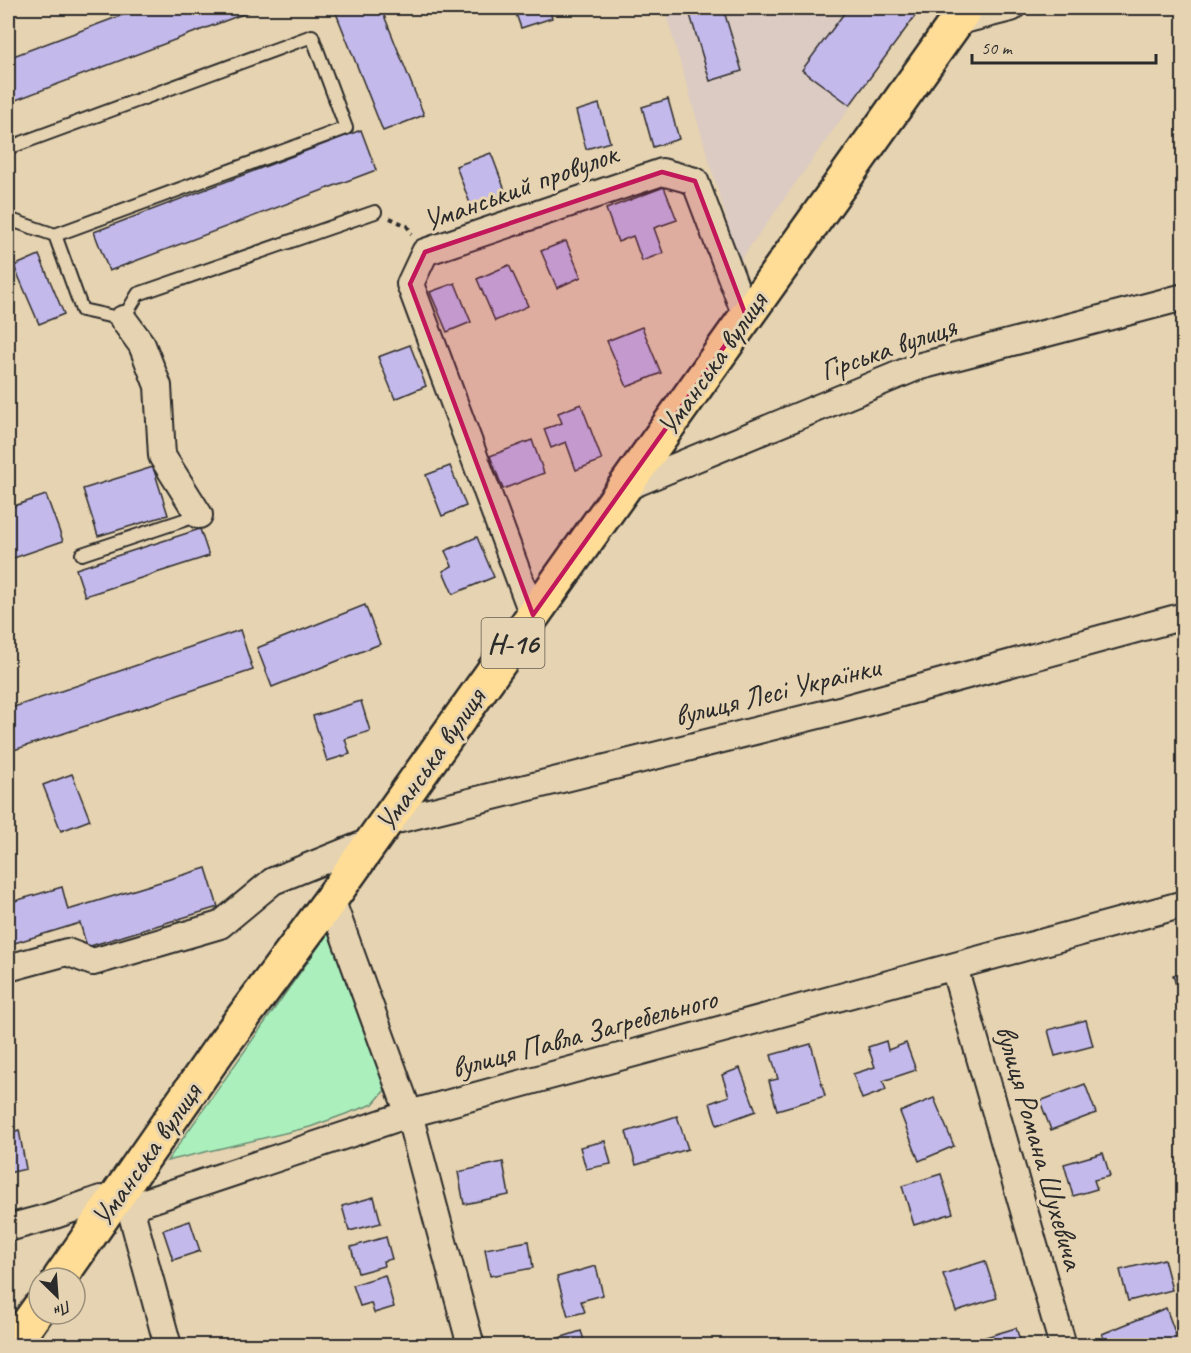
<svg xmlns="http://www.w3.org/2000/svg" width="1191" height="1353" font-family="Caveat,sans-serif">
  <rect width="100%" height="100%" fill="#e6d3b1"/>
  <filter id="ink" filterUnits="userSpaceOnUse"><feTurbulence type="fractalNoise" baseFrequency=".0167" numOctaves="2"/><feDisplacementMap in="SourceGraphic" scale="12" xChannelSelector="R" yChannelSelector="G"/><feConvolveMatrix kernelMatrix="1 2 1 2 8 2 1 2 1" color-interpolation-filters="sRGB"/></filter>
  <g filter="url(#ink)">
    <polygon fill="#dccbc2" points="664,8 921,8 739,262"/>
    <polygon fill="#abf0bc" stroke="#6b8e74" stroke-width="1.5" points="328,933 385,1090 373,1104 310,1127 167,1161"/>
    <g fill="#c4b9eb" stroke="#2b2b2b" stroke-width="1.5">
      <polygon points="141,8 259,8 8,103 8,58"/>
      <polygon points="334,8 381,8 424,115 383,131"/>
      <polygon points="514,8 549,8 552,18 521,28"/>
      <polygon points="688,8 723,8 742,71 710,81"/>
      <polygon points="848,8 921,8 850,105 802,70"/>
      <polygon points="668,99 679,139 653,147 642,107"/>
      <polygon points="599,104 610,142 586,149 576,111"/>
      <polygon points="361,130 376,170 109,271 94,232"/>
      <polygon points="491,153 509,201 474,214 456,166"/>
      <polygon points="664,187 677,220 654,228 663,253 642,261 633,236 618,242 606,209"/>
      <polygon points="566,241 581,277 557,288 541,251"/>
      <polygon points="39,255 64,314 39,324 14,266"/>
      <polygon points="509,265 528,306 495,321 477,279"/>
      <polygon points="455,283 471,322 447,332 430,292"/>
      <polygon points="642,327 661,373 627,387 607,341"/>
      <polygon points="410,345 426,386 395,399 378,357"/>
      <polygon points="581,404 602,460 576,470 566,442 551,448 544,429 562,423 558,413"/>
      <polygon points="532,440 544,473 503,489 490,456"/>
      <polygon points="450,466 466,506 442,516 426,475"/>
      <polygon points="153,467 168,515 98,536 83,489"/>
      <polygon points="46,495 63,541 8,560 8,508"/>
      <polygon points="200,529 209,556 85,596 76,569"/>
      <polygon points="477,537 494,577 453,594 443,571 452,566 445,551"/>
      <polygon points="365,605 380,644 272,687 257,648"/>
      <polygon points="240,630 253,670 8,752 8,709"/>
      <polygon points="361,701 370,731 345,739 350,754 327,761 313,716"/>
      <polygon points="72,774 90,820 61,831 43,785"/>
      <polygon points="206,868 218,907 87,947 80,923 8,945 8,903 62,887 68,910"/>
      <polygon points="1184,972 1184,1008 1183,1008 1173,975"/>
      <polygon points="1086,1020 1093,1046 1055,1056 1048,1030"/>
      <polygon points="886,1041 888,1050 906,1043 916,1070 883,1081 886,1090 862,1099 853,1074 875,1067 868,1047"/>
      <polygon points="811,1044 825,1096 777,1110 769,1081 778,1079 771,1055"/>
      <polygon points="740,1068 756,1111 717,1125 710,1103 729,1096 722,1075"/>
      <polygon points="1085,1084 1096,1113 1051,1130 1040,1101"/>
      <polygon points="934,1098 954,1146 919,1161 900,1112"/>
      <polygon points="677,1116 688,1149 636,1165 626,1132"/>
      <polygon points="19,1130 26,1169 8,1173 8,1133"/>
      <polygon points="605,1141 611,1164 586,1169 580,1147"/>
      <polygon points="1103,1153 1110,1176 1094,1180 1097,1189 1073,1196 1064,1164"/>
      <polygon points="503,1162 509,1195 464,1204 458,1172"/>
      <polygon points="941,1174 953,1213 914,1225 902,1186"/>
      <polygon points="374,1197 381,1223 349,1231 342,1206"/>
      <polygon points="190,1221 200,1251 173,1260 163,1230"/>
      <polygon points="386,1237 392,1259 383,1261 384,1266 358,1273 351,1247"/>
      <polygon points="529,1241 533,1268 490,1276 485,1249"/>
      <polygon points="1164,1259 1172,1290 1128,1301 1120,1270"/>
      <polygon points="985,1261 997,1298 956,1311 943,1274"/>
      <polygon points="596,1266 603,1295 581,1301 585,1312 568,1316 557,1277"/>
      <polygon points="385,1275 394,1307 374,1313 371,1303 360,1306 353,1285"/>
      <polygon points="1166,1308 1180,1346 1163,1346 1162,1343 1155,1346 1107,1346 1102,1334"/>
      <polygon points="1016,1328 1022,1346 970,1346 969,1342"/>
      <polygon points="581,1331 586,1346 561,1346 559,1338"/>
    </g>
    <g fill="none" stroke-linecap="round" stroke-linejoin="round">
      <g stroke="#2b2b2b" stroke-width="16">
        <g id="lane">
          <polyline points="8,148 312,36 346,128 55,235"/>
          <polyline points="8,219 55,235 82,310 123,319 138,294 375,212"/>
          <polyline points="82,554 199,515"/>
        </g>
      </g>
      <g stroke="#2b2b2b" stroke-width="30">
        <g id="street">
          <polyline points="956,22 1011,8"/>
          <polyline points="123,319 142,345 158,386 162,456 199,515"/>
          <polyline points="624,488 917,367 1184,297"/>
          <polyline points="533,615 410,284 425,252 662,172 695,181 746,316"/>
          <polyline points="385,823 843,709 1184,616"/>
          <polyline points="331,899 409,1114 471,1346"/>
          <polyline points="954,967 1063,1346"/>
          <polyline points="8,968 67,952 93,962 220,925 273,881 372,841"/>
          <polyline points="130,1207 168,1346"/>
          <polyline points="8,1228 49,1217 101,1199 130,1207 409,1114 1184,904"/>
        </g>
      </g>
      <g stroke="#2b2b2b" stroke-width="38">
        <g id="primary">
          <polyline points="60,1278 218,1051 331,899 966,8"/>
          <polyline points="12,1346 39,1308"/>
        </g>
      </g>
      <polyline stroke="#2b2b2b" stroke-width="4" stroke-dasharray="4.5 4.5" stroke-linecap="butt" points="390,218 407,226 412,234"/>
      <use href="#lane" stroke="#e6d3b1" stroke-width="12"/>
      <use href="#street" stroke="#e6d3b1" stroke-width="26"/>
      <use href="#primary" stroke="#ffdd96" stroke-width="33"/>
    </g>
  </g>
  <path fill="#c2185b" fill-opacity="0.2" stroke="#c2185b" stroke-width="4.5" stroke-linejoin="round" d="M662,172L695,181L746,316L533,615L410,284L425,252Z"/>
  <g text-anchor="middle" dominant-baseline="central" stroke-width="6" stroke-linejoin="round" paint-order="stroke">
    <rect fill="#e6d3b1" stroke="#635d53" stroke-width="1.5" x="481.5" y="618" width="63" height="50" rx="4.5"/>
    <g font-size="28" font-weight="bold" fill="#2b2b2b">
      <text x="513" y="643">Н-16</text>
    </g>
    <g font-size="30" fill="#2b2b2b" stroke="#e6d3b1">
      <text transform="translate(520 187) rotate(-20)">Уманський провулок</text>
      <text transform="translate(888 348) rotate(-19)">Гірська вулиця</text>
      <text transform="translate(712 364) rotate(-55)">Уманська вулиця</text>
      <text transform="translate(777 691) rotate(-14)">вулиця Лесі Українки</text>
      <text transform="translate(430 760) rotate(-55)">Уманська вулиця</text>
      <text transform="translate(584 1033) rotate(-15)">вулиця Павла Загребельного</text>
      <text transform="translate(1040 1147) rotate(74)">вулиця Романа Шухевича</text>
      <text transform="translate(146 1155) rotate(-55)">Уманська вулиця</text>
    </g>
  </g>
  <rect width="1191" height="1353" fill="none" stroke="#e6d3b1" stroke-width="30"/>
  <rect x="15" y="15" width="1161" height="1323" fill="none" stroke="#2b2b2b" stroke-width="2" filter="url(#ink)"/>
  <g transform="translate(57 1296) rotate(155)"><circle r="28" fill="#e6d3b1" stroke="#9b907b" stroke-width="1.5"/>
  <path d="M0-4.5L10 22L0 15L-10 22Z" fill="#2b2b2b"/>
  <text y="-9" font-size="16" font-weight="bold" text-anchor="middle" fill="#2b2b2b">Пн</text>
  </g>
  <path d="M972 54v9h184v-9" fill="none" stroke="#2b2b2b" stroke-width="3"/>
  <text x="981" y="54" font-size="18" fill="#2b2b2b" stroke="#e6d3b1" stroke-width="4.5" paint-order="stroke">50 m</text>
</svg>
